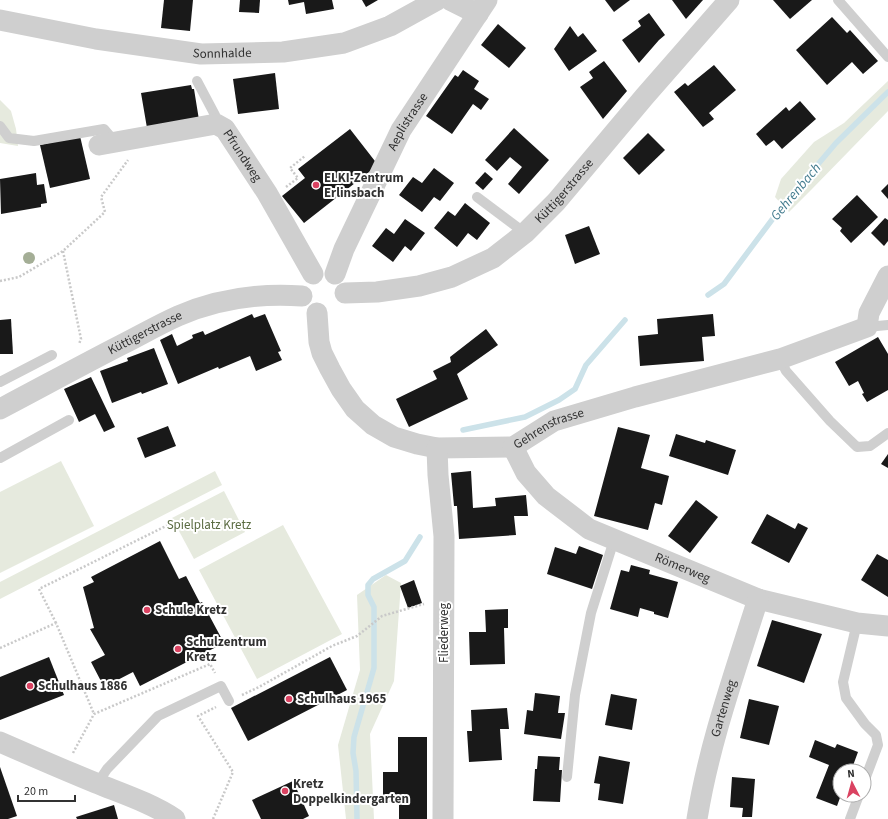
<svg xmlns="http://www.w3.org/2000/svg" width="888" height="819" font-family="'Source Sans 3',sans-serif">
  <rect width="100%" height="100%" fill="#fff"/>
  <g fill="#e6eade">
    <polygon points="888,81 888,111 812,189 789,212 775,197 781,179 814,142 844,123"/>
    <polygon points="0,100 11,111 16,129 18,146 0,143"/>
    <polygon points="61,461 94,526 0,573 0,492"/>
    <polygon points="215,471 222,485 0,599 0,582"/>
    <polygon points="224,491 245,532 194,559 172,518"/>
    <polygon points="283,525 342,634 257,679 199,570"/>
    <polygon points="386,575 401,583 394,681 370,734 374,819 346,819 338,745 360,670 357,595"/>
  </g>
  <g fill="none" stroke-linecap="round" stroke-linejoin="round">
    <g stroke="#cce2e9" stroke-width="5.5">
      <polyline points="708,295 724,284 780,209 836,143 888,92"/>
      <polyline points="463,430 525,417 559,400 575,389 586,365 625,320"/>
      <polyline points="357,819 356,771 353,753 354,737 374,668 374,607 368,595 368,585 373,579 405,561 420,537"/>
    </g>
  </g>
  <g fill="#191919">
    <polygon points="164,0 193,0 190,31 161,28"/>
    <polygon points="240,0 260,0 259,13 239,12"/>
    <polygon points="288,0 332,0 334,9 306,14 304,2 289,5"/>
    <polygon points="362,0 378,0 366,7"/>
    <polygon points="605,0 630,0 614,12"/>
    <polygon points="672,0 703,0 686,19"/>
    <polygon points="773,0 812,0 790,19"/>
    <polygon points="649,13 665,35 659,40 639,63 622,40 641,26 638,21"/>
    <polygon points="832,17 847,33 850,30 878,61 863,74 852,62 827,85 796,50"/>
    <polygon points="498,24 526,48 509,68 481,45"/>
    <polygon points="570,26 578,37 583,33 597,51 569,71 554,49"/>
    <polygon points="604,61 627,91 603,119 580,87 593,78 589,72"/>
    <polygon points="714,65 736,90 709,113 714,119 703,127 674,92 685,83 688,86"/>
    <polygon points="463,70 479,81 474,89 489,99 481,110 473,104 452,134 426,116 455,75 458,77"/>
    <polygon points="275,73 279,109 238,114 233,79"/>
    <polygon points="191,85 192,89 194,89 199,120 147,128 141,93"/>
    <polygon points="800,101 816,119 782,149 774,140 766,146 756,134 786,107 789,111"/>
    <polygon points="514,128 549,160 519,194 508,184 522,167 510,157 497,171 485,160"/>
    <polygon points="350,129 378,165 304,223 282,196 305,178 298,169"/>
    <polygon points="648,133 665,150 639,175 623,158"/>
    <polygon points="80,136 90,179 50,188 40,145"/>
    <polygon points="434,168 454,183 440,201 434,197 422,212 399,195 413,177 422,183"/>
    <polygon points="485,172 493,179 483,190 475,183"/>
    <polygon points="36,173 37,185 44,184 47,203 41,204 41,207 1,214 0,179"/>
    <polygon points="888,184 888,199 881,191"/>
    <polygon points="857,195 878,217 851,243 840,231 842,228 832,219"/>
    <polygon points="465,203 490,223 477,240 468,233 457,247 434,228 448,211 455,216"/>
    <polygon points="885,218 888,220 888,241 884,246 871,233"/>
    <polygon points="405,219 425,233 411,251 405,246 393,262 372,246 386,228 394,234"/>
    <polygon points="589,226 600,254 575,264 565,235"/>
    <polygon points="252,314 254,318 265,314 281,351 278,352 282,360 256,371 250,356 219,369 218,367 178,384 160,340 172,334 177,346 193,338 192,335 203,331 205,335"/>
    <polygon points="713,314 715,336 702,337 704,361 640,366 638,336 658,334 657,319"/>
    <polygon points="11,319 13,354 0,354 0,320"/>
    <polygon points="486,329 498,345 457,374 468,399 409,427 396,399 437,379 433,371 451,362 450,357"/>
    <polygon points="878,337 888,354 888,390 867,402 862,394 864,393 858,381 849,386 835,362"/>
    <polygon points="154,348 168,384 142,394 141,392 112,403 100,371 128,361 127,358"/>
    <polygon points="91,377 115,427 104,432 95,414 79,422 64,389"/>
    <polygon points="168,426 176,446 145,458 137,438"/>
    <polygon points="618,427 650,435 641,468 669,476 662,505 655,503 648,530 594,516"/>
    <polygon points="676,434 705,443 706,440 736,450 728,475 669,456"/>
    <polygon points="888,454 888,468 881,464"/>
    <polygon points="471,471 473,508 496,506 495,498 526,495 528,516 514,516 516,535 459,539 457,506 454,506 451,473"/>
    <polygon points="696,500 718,517 690,553 668,536"/>
    <polygon points="767,514 795,529 798,523 808,528 789,563 751,543"/>
    <polygon points="160,541 179,579 186,576 200,603 202,602 224,643 140,686 133,672 104,687 91,662 105,655 90,629 94,628 83,587 94,582 91,577"/>
    <polygon points="579,546 603,555 592,589 547,574 555,547 576,554"/>
    <polygon points="877,554 888,560 888,597 861,580"/>
    <polygon points="631,565 650,570 649,574 678,582 668,618 654,614 654,612 640,608 638,617 610,609 621,570 629,572"/>
    <polygon points="414,580 422,603 408,608 400,586"/>
    <polygon points="508,609 508,628 504,628 505,664 470,665 469,632 486,632 485,610"/>
    <polygon points="772,620 822,634 804,683 757,666"/>
    <polygon points="49,657 64,695 0,720 0,677"/>
    <polygon points="330,657 347,690 248,741 231,708"/>
    <polygon points="535,693 560,696 558,713 565,713 561,739 524,734 527,710 533,711"/>
    <polygon points="611,694 637,699 632,730 605,725"/>
    <polygon points="749,699 779,706 769,745 740,738"/>
    <polygon points="507,708 509,729 500,729 502,760 469,762 467,731 472,731 471,710"/>
    <polygon points="398,737 427,737 427,819 399,819 399,802 383,802 383,772 398,772"/>
    <polygon points="815,740 835,748 837,744 858,752 851,771 840,771 840,795 841,795 837,806 816,798 829,765 809,757"/>
    <polygon points="538,756 560,757 559,770 562,770 560,802 533,801 535,769 537,769"/>
    <polygon points="599,756 630,762 623,804 598,800 600,784 594,783"/>
    <polygon points="0,767 17,816 8,819 0,819"/>
    <polygon points="732,777 755,779 752,817 742,817 743,808 730,807"/>
    <polygon points="293,781 309,816 303,819 261,819 252,800"/>
    <polygon points="114,805 118,819 77,819 76,817"/>
  </g>
  <g fill="none" stroke-linecap="round" stroke-linejoin="round">
    <g stroke="#c9c9c9" stroke-width="2.5" stroke-dasharray="2 2" stroke-linecap="butt">
      <polyline points="286,187 298,178 290,168 305,156"/>
      <polyline points="63,251 81,339 79,344"/>
      <polyline points="0,281 19,277 63,251 105,212 101,197 128,160"/>
      <polyline points="56,623 39,589 170,524"/>
      <polyline points="0,648 56,623 94,714"/>
      <polyline points="242,695 259,687 332,646 357,636 382,616 424,604"/>
      <polyline points="73,753 94,714 210,664 215,673"/>
      <polyline points="213,819 233,772 198,716 216,707"/>
    </g>
    <g stroke="#cfcfcf" stroke-width="10">
      <polyline points="838,0 888,57"/>
      <polyline points="197,81 215,115 216,124"/>
      <polyline points="0,126 9,138 34,141 104,129 115,142"/>
      <polyline points="477,197 525,233"/>
      <polyline points="867,327 888,325"/>
      <polyline points="780,359 786,371 830,421 857,447 870,446 888,433"/>
      <polyline points="0,382 52,355"/>
      <polyline points="0,458 69,420"/>
      <polyline points="857,623 843,682 846,698 865,724 876,735 878,745 864,782"/>
      <polyline points="567,777 575,695 591,613 614,540"/>
      <polyline points="97,784 107,769 158,716 221,686 229,701"/>
      <polyline points="850,819 859,795"/>
    </g>
    <g stroke="#cfcfcf" stroke-width="21">
      <polyline points="450,0 478,14"/>
      <path id="s1" d="M0,20L96,39L201,54L283,52L344,43L390,26L437,0"/>
      <path id="s2" d="M99,145L216,124L225,129L267,193L313,274"/>
      <path id="s3" d="M335,274L344,249L401,130L487,0"/>
      <path id="s4" d="M345,293L377,292L419,286L452,277L493,258L525,233L556,202L645,96L729,0"/>
      <path id="s5" d="M317,313L319,342L322,353L330,369L341,389L355,409L373,425L394,437L417,444L437,448L513,447L554,421L635,397L780,359L867,327L869,313L888,276"/>
      <path id="s6" d="M0,409C40,388 80,366 121,345C139,336 158,325 178,316C217,299 260,293 302,296"/>
      <path id="s7" d="M513,447L526,473L546,496L589,529L758,599L857,623L888,626"/>
      <polyline points="437,448 438,475 444,536 443,819"/>
      <path d="M0,742C32,756 64,770 96,783C123,794 151,803 175,819"/>
      <path id="s8" d="M697,819C709,744 735,672 758,599"/>
    </g>
  </g>
  <circle fill="#a4ae96" cx="29" cy="258" r="6"/>
  <g fill="#da4261" stroke="#fff" stroke-width="1.5">
    <circle cx="316" cy="185" r="4"/>
    <circle cx="147" cy="610" r="4"/>
    <circle cx="178" cy="649" r="4"/>
    <circle cx="30" cy="686" r="4"/>
    <circle cx="289" cy="699" r="4"/>
    <circle cx="285" cy="791" r="4"/>
  </g>
  <g text-anchor="middle" dominant-baseline="central" stroke-width="4" stroke-linejoin="round" paint-order="stroke">
    <g font-size="13" fill="#323232" stroke="#fff">
      <text stroke="none"><textPath href="#s1" startOffset="225">Sonnhalde</textPath></text>
      <text stroke="none"><textPath href="#s3" startOffset="169">Aeplistrasse</textPath></text>
      <text stroke="none"><textPath href="#s2" startOffset="161">Pfrundweg</textPath></text>
      <text stroke="none"><textPath href="#s4" startOffset="252">Küttigerstrasse</textPath></text>
      <text stroke="none"><textPath href="#s6" startOffset="164">Küttigerstrasse</textPath></text>
      <text stroke="none"><textPath href="#s5" startOffset="315">Gehrenstrasse</textPath></text>
      <text stroke="none"><textPath href="#s7" startOffset="215">Römerweg</textPath></text>
      <text transform="translate(444 633) rotate(-90)">Fliederweg</text>
      <text stroke="none"><textPath href="#s8" startOffset="114">Gartenweg</textPath></text>
    </g>
    <g font-size="13" font-weight="bold" fill="#323232" stroke="#fff" text-anchor="start">
      <text x="324" y="178">ELKI-Zentrum<tspan x="324" dy="15">Erlinsbach</tspan></text>
      <text x="155" y="610">Schule Kretz</text>
      <text x="186" y="642">Schulzentrum<tspan x="186" dy="15">Kretz</tspan></text>
      <text x="38" y="686">Schulhaus 1886</text>
      <text x="297" y="699">Schulhaus 1965</text>
      <text x="293" y="784">Kretz<tspan x="293" dy="15">Doppelkindergarten</tspan></text>
    </g>
    <g font-size="13" fill="#5a6b41" stroke="#fff">
      <text x="209" y="525">Spielplatz Kretz</text>
    </g>
    <g font-size="14" font-style="italic" fill="#447c8f" stroke="#fff">
      <text transform="translate(796 192) rotate(-50)">Gehrenbach</text>
    </g>
  </g>
  <g transform="translate(852 783) rotate(354)"><circle r="19" fill="#ffffff" stroke="#adadad"/>
  <path d="M0-3L7 15L0 10L-7 15Z" fill="#da4261"/>
  <text y="-6" font-size="11" font-weight="bold" text-anchor="middle" fill="#323232">N</text>
  </g>
  <path d="M18 795v6h57v-6" fill="none" stroke="#323232" stroke-width="2"/>
  <text x="24" y="795" font-size="12" fill="#323232" stroke="#ffffff" stroke-width="3" paint-order="stroke">20 m</text>
</svg>
